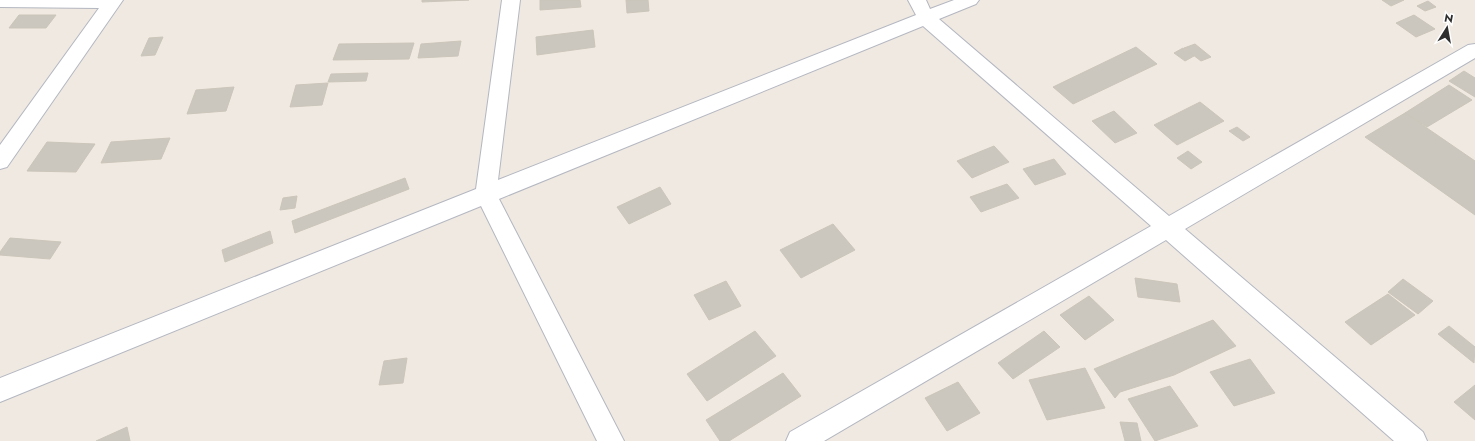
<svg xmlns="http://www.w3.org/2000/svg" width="1475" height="441" font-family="Jost,sans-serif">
  <rect width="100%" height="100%" fill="#efe9e1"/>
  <g fill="#cbc7bf" stroke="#cbc5ba">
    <polygon points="422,0 469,0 422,2"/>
    <polygon points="540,0 580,0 581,7 540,10"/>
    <polygon points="626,0 648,0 649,11 627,13"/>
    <polygon points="1382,0 1404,0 1391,6"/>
    <polygon points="1428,1 1436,7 1425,11 1417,6"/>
    <polygon points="19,15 56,15 46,28 9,28"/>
    <polygon points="1414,15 1435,29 1416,37 1396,23"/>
    <polygon points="593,30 595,47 537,55 536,37"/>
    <polygon points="163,37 155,55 141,56 149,38"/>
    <polygon points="461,41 458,56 418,58 421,44"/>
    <polygon points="414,43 409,59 333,60 339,44"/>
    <polygon points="1195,44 1211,57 1201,61 1184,48"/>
    <polygon points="1136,47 1157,64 1073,104 1053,87"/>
    <polygon points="1183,48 1194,56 1185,61 1174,53"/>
    <polygon points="1464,71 1475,78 1475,97 1449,81"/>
    <polygon points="368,73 366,81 328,82 331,74"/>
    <polygon points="328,83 322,105 290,107 296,85"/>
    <polygon points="1449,85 1472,100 1427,127 1405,113"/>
    <polygon points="234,87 226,111 187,114 196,90"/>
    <polygon points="1200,102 1224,121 1177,145 1154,125"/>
    <polygon points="1114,111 1137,133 1115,143 1092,121"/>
    <polygon points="1405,113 1475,161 1475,215 1365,137"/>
    <polygon points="1237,127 1250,137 1243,141 1229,131"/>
    <polygon points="170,138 161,159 101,163 111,142"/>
    <polygon points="47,142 95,144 76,172 27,171"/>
    <polygon points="994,146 1009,162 972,178 957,161"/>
    <polygon points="1188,151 1202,162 1191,169 1177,158"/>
    <polygon points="1054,159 1066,174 1035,185 1023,169"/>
    <polygon points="405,178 409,189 295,233 292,221"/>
    <polygon points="1007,184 1019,198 981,212 970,197"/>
    <polygon points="660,187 671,204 629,224 617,207"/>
    <polygon points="297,196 295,208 280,210 283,198"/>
    <polygon points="833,224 855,250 801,278 780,250"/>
    <polygon points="270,231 273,243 225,262 222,250"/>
    <polygon points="10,238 61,242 50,259 0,255 0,252"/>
    <polygon points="1135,278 1177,284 1180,302 1138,297"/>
    <polygon points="1403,279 1433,301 1418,314 1388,292"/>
    <polygon points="726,281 741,306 709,320 694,295"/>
    <polygon points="1388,294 1415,315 1371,345 1345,322"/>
    <polygon points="1089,296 1114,320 1085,340 1060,315"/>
    <polygon points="1213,320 1236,346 1174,375 1120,392 1115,398 1094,369"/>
    <polygon points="1449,326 1475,347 1474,363 1438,334"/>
    <polygon points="755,331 776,356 707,401 687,374"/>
    <polygon points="1044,331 1060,347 1013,379 998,363"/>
    <polygon points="407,358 403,383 379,385 384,361"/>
    <polygon points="1250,359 1275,393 1234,406 1210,372"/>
    <polygon points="1085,368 1105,408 1047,420 1029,380"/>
    <polygon points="783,373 801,396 729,441 720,441 706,420"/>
    <polygon points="958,382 980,413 947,431 925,398"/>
    <polygon points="1475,385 1475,420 1454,402"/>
    <polygon points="1170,386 1198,426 1155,441 1128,399"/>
    <polygon points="1120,422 1137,423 1141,441 1125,441"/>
    <polygon points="127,427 130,441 96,441"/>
  </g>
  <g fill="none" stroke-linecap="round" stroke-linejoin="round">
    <g stroke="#b4b7c1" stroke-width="2">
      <g id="street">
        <polygon points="0,0 123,0 7,167 0,169 0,145 99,8 0,7"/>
        <polygon points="502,0 520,0 498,180 916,15 908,0 926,0 930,9 954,0 979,0 976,4 939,19 1169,216 1468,45 1475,44 1475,58 1185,229 1423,432 1427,441 1394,441 1166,240 824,441 786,441 790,432 1151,226 923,26 499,199 624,441 597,441 481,206 0,402 0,378 476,189"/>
      </g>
    </g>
    <use href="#street" fill="#fff" fill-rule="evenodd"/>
  </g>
  <g transform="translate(1447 28) rotate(11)" stroke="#ffffff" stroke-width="3" paint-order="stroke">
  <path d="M0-3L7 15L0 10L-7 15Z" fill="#2e2e2e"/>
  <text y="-6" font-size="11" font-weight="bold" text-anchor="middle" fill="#2e2e2e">N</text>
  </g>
</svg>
